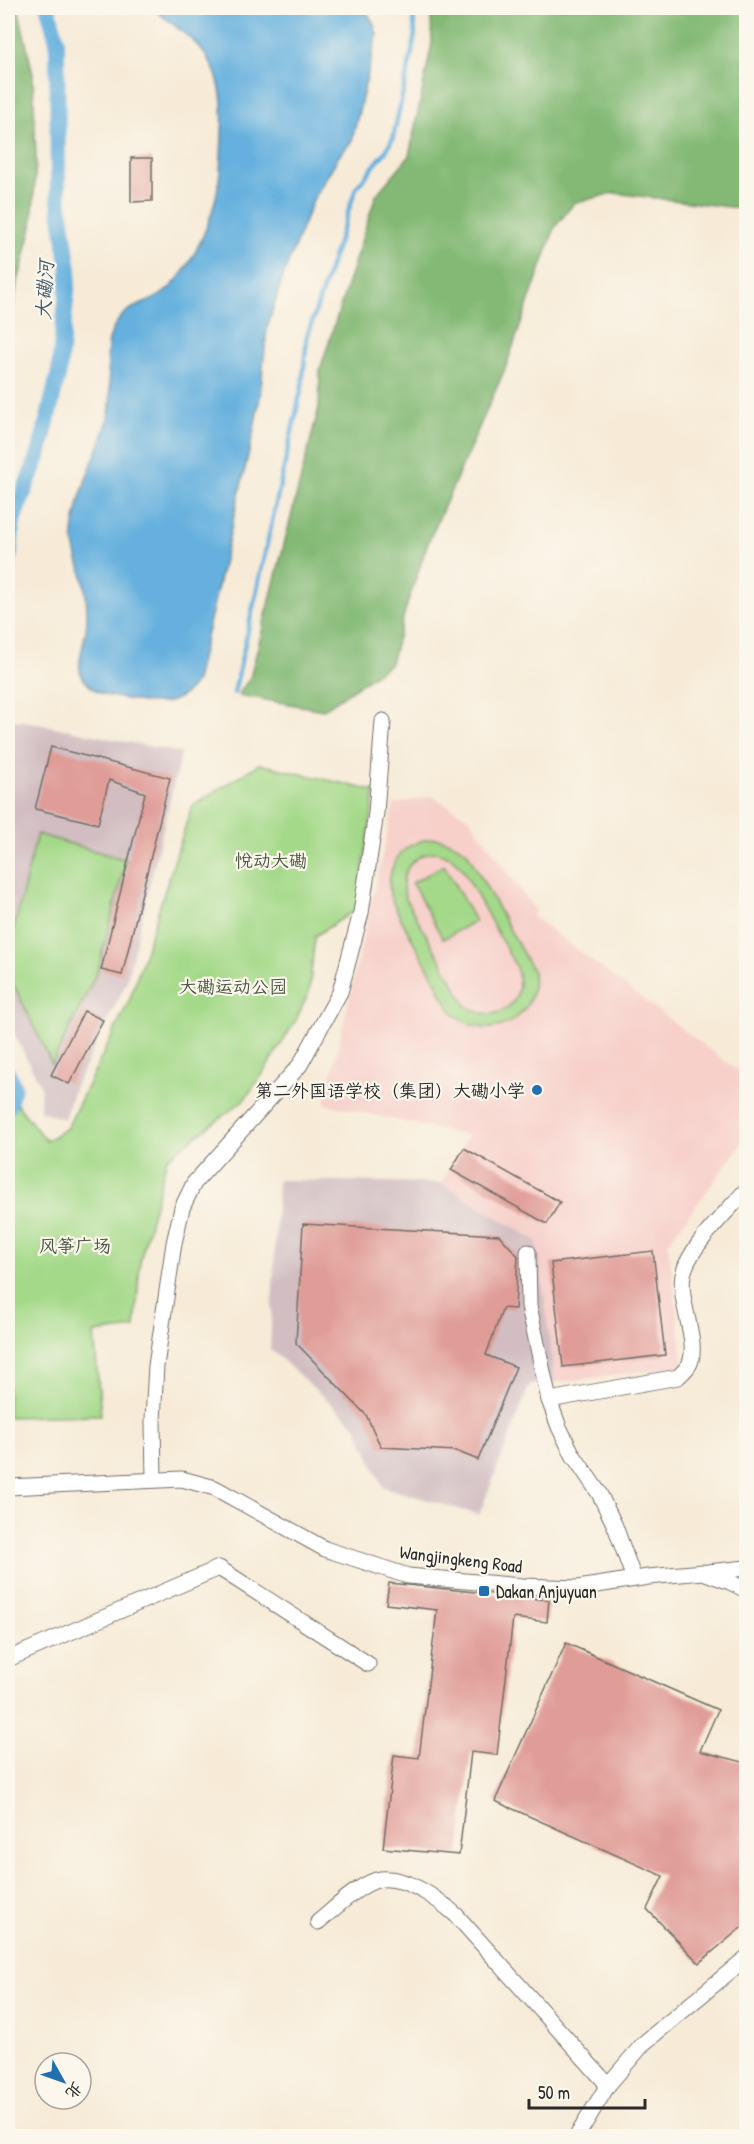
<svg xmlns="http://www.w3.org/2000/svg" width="754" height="2144" font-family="'Patrick Hand','LXGW WenKai TC',sans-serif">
  <rect width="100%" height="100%" fill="#fbf7ec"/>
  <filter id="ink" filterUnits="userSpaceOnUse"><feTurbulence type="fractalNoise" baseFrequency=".0167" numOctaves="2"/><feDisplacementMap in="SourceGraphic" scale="12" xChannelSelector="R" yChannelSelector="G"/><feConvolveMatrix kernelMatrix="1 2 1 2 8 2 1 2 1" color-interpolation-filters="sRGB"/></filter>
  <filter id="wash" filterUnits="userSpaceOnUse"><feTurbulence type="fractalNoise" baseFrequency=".008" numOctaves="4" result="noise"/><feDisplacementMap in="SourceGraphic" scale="24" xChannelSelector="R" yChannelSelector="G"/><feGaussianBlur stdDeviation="1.35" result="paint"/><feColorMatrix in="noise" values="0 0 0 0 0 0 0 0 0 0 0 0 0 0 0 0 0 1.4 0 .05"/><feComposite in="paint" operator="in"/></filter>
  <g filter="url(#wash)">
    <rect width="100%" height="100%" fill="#f7ebd8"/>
    <polygon fill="#f7d0ca" points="432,796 470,819 536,912 531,915 746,1077 746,1138 668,1243 684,1366 555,1383 537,1241 441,1183 468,1136 325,1104 394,804"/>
    <g fill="#d2bec2">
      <polygon points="8,720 25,721 181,753 126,983 75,1086 64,1119 40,1111 41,1086 8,1022 8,973 52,1063 98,970 37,835 8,953"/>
      <polygon points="278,1180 441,1183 537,1241 555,1383 530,1384 479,1515 383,1487 356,1426 270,1349"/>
    </g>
    <g fill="#a4d989" stroke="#68825a" stroke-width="1.5" fill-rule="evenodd">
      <polygon points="259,764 375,791 357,909 315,936 309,992 296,1020 264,1072 244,1100 167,1158 140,1261 135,1328 94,1333 101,1415 8,1417 8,1093 46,1141 67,1128 130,999 192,806"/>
      <polygon points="37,834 126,860 98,970 52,1064 8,973 8,953"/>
      <path d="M435,838C448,840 457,844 467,852L533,972C535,991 530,1008 513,1020C496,1032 473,1030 457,1016C445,1006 439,987 431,973C417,947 401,922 390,895C386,862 403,842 435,838ZM435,852L451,857L462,868L516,967C529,1003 495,1028 466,1005L406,899C397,876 410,855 435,852Z"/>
      <polygon points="444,865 475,921 443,939 412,883"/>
    </g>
    <g fill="#83b975" stroke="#577250" stroke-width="1.5">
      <polygon points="8,8 18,8 33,74 36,161 32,227 16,290 8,338"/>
      <polygon points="428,8 746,8 746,209 614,193 574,203 555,227 505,369 427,545 405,611 391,663 323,710 238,695 250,678 319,407 320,370 376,195 409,156 432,43 431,14"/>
    </g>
    <path fill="#65b0de" stroke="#486e84" stroke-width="1.5" d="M152,8H364L373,22L377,34L352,141L339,156L313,200L282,279L267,328L260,397L253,434L196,681C175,714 144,702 110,696C98,694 84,684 80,671C77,659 88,634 87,618C87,606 86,593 84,582C81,566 73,550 73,533C74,524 76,515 78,506C84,474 107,437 110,407C113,378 100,354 114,327C127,303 144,307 162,294C188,276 209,228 216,197C221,177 221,154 222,134C226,62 205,48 152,8Z"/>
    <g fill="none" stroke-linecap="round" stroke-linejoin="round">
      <polyline stroke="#65b0de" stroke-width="4.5" points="234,693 302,386 307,337 356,188 386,151 393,138 413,47 415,32 412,8"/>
      <g stroke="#65b0de" stroke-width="16">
        <polyline points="8,569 13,520 40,451 59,371 69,270 58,194 57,41 48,8"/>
        <polyline points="8,1073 14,1087 8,1107"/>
      </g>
    </g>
    <g id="blocks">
      <g fill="#e09c97">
        <polygon points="131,158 152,158 152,201 131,202"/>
        <polygon points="51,747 170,778 122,975 101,970 145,793 109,780 98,824 35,809"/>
        <polygon points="84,1011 103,1020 69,1084 51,1075"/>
        <polygon points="464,1148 560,1202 547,1224 451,1170"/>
        <polygon points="303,1224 499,1235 518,1256 515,1309 503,1308 486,1355 516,1367 478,1460 456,1451 381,1447 366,1415 296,1343"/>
        <polygon points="653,1251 665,1355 563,1367 551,1263"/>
        <polygon points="389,1583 549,1600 547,1622 513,1618 497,1755 471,1752 459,1855 383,1848 394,1755 419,1758 437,1610 386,1604"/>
        <polygon points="566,1643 718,1710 700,1751 747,1763 747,1923 699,1963 647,1909 663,1876 495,1801"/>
      </g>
    </g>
  </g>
  <g filter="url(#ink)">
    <use href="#blocks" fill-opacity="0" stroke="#726e68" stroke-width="1.5"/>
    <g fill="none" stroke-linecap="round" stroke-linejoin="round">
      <g stroke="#726e68" stroke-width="17">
        <g id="street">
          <polyline points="528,1252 529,1306 549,1400 559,1427 573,1455 599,1493 615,1526 634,1579"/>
          <path d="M549,1400L678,1377C682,1373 688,1368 690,1363C699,1340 678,1302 683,1275C688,1248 728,1211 746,1190"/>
          <polyline points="154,1480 153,1420 156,1366 174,1243 182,1208 194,1183 300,1065 340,992 361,913 376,813 383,721"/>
          <polyline points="8,1487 182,1479 215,1488 325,1549 408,1576 522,1586 578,1588 648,1577 703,1572 730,1582 746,1590"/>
          <polyline points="708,1572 746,1568"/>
          <polyline points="8,1659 219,1568 368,1664"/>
          <path d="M318,1922C333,1910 361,1882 381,1879C406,1876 438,1899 456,1915L608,2085"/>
          <polyline points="577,2136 608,2085 644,2043 746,1958"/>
        </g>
      </g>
      <use href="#street" stroke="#fff" stroke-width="15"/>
    </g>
  </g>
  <g fill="#1f6fb2" stroke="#fbf7ec" stroke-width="2">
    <circle cx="537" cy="1090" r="6"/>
    <rect x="478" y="1585" width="12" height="12" rx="3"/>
  </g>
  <g text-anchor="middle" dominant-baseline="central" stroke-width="4.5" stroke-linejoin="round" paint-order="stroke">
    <g font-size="18" fill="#495642" stroke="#fbf7ec">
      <text x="271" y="860">悦动大磡</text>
      <text x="233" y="986">大磡运动公园</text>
      <text x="75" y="1245">风筝广场</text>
    </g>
    <g font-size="18" fill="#2b2b2b" stroke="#fbf7ec" text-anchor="end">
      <text x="525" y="1090">第二外国语学校（集团）大磡小学</text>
      <text x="496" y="1591" text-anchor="start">Dakan Anjuyuan</text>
    </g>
    <g font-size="18" fill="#2b2b2b" stroke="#fbf7ec">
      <text transform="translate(461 1559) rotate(7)">Wangjingkeng Road</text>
    </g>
    <g font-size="20" font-style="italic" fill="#3f5a6a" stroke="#fbf7ec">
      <text transform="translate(44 290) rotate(-87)">大磡河</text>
    </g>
  </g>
  <rect width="754" height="2144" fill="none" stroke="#fbf7ec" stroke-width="30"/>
  <g transform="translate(63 2081) rotate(130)"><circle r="28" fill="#fbf7ec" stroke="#a8a59f" stroke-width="1.5"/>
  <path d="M0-4.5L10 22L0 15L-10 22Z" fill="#1f6fb2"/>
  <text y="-9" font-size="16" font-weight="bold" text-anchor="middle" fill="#2b2b2b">北</text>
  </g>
  <path d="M529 2099v9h116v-9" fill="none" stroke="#2b2b2b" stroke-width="3"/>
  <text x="538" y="2099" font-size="18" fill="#2b2b2b" stroke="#fbf7ec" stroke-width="4.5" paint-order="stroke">50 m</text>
</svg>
